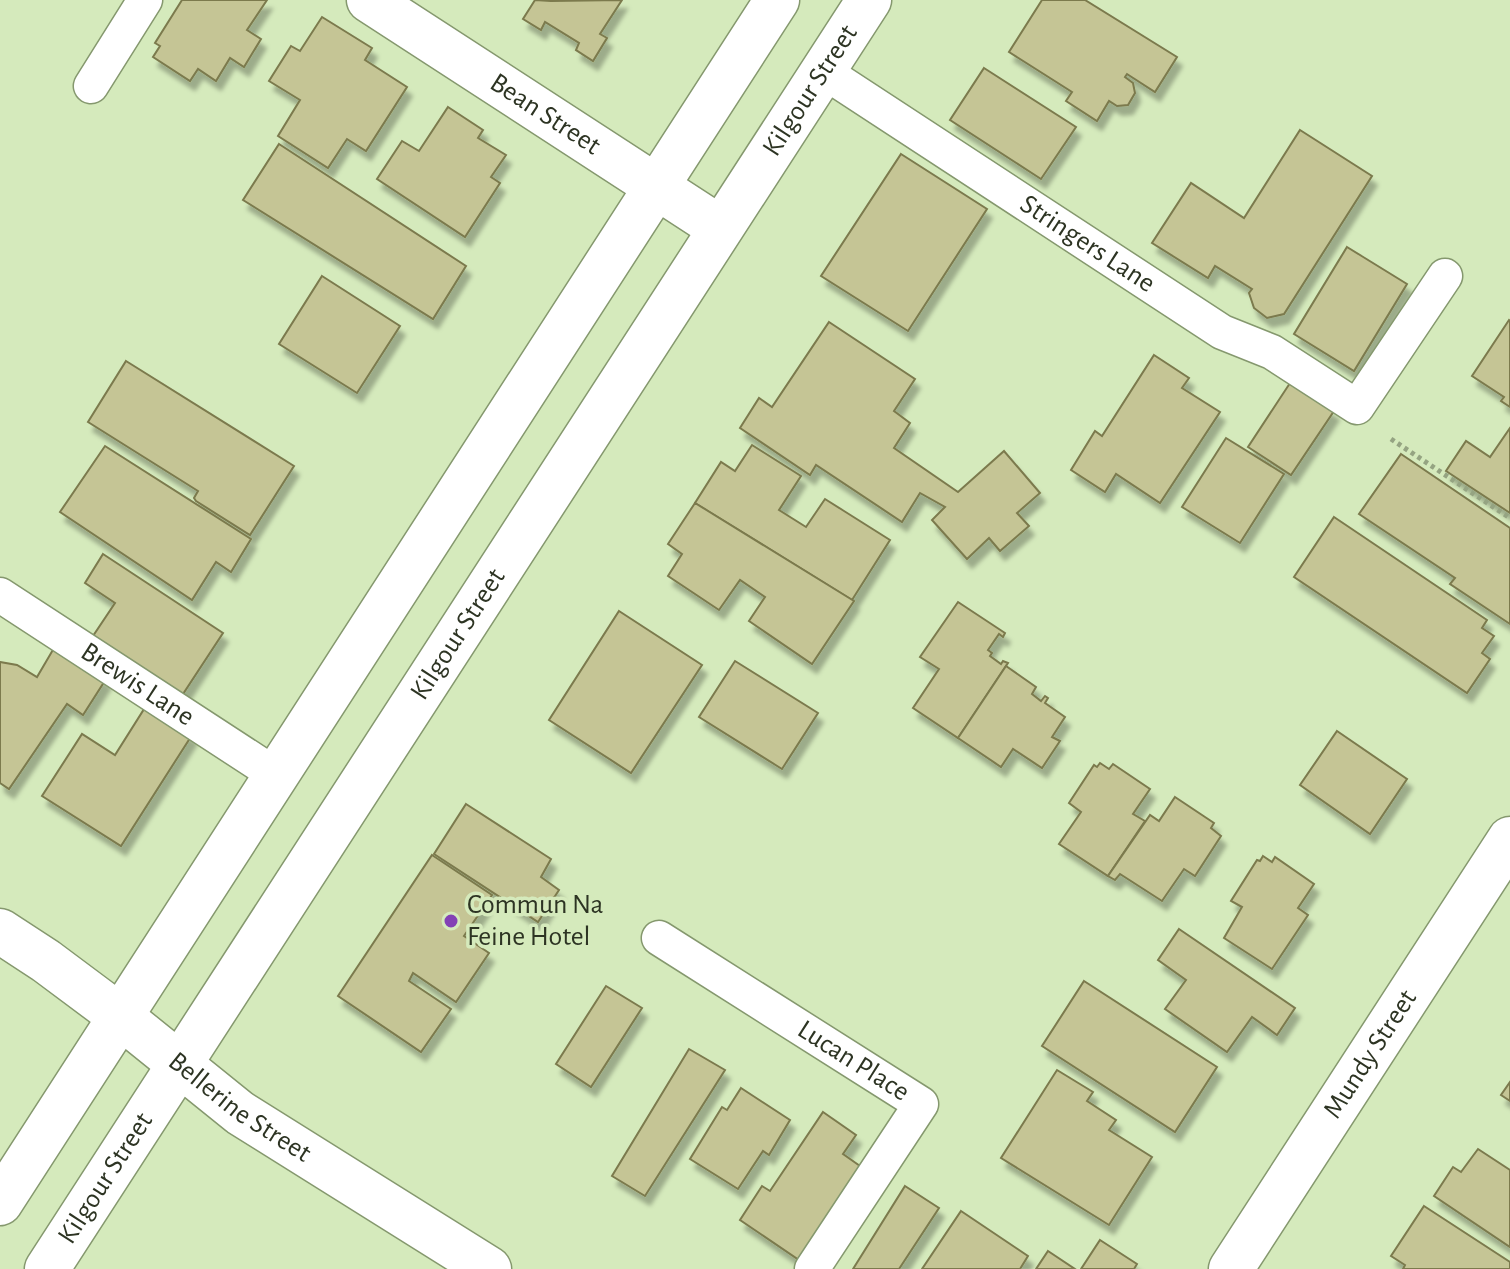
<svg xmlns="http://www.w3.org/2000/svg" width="1510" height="1269" font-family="'Alegreya Sans',sans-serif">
  <defs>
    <filter id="shadow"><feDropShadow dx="5" dy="9" stdDeviation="2" flood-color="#0004"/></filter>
  </defs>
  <rect width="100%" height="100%" fill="#d5eabc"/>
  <g fill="#c5c595" stroke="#7b7a4d" stroke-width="2" filter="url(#shadow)">
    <polygon points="182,0 267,0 247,30 261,39 244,67 230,58 216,81 198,69 190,81 153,57 160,46 155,43"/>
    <polygon points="535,0 551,1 622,0 600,34 607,38 593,61 576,50 579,43 545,22 541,30 523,19"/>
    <polygon points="1042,0 1085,0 1177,57 1155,92 1127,74 1125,77 1133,83 1135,93 1128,105 1117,106 1109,101 1097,121 1066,101 1072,92 1009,52"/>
    <polygon points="322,17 372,48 365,60 407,87 366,151 347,139 328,168 278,136 300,100 269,81 291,46 300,51"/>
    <polygon points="984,68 1076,127 1041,179 950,120"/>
    <polygon points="448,107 483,130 478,138 506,155 491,177 500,183 465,237 377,179 402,141 419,151"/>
    <polygon points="1300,130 1372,176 1284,314 1267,318 1254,308 1249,293 1252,289 1215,266 1208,278 1152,243 1191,183 1244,218"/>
    <polygon points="279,144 466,266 433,319 243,200"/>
    <polygon points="901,154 987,209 908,331 821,276"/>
    <polygon points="1347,247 1407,284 1354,371 1294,334"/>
    <polygon points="322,276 400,326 357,393 279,344"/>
    <polygon points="1509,320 1510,321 1510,407 1501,401 1504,397 1472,376"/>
    <polygon points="829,322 915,379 894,411 910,423 894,448 958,492 1004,451 1040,493 1017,513 1029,526 1000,551 989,538 967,559 932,520 945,507 920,493 902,522 816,465 810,475 740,428 759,398 772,407"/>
    <polygon points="1154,355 1189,378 1182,388 1220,412 1160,503 1116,474 1105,492 1071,470 1095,431 1102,436"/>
    <polygon points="126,361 294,466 250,535 196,501 194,498 198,491 88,422"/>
    <polygon points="1290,383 1334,411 1291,475 1248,447"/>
    <polygon points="1510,428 1510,513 1446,471 1466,441 1490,457"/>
    <polygon points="1226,438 1284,474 1240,543 1182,507"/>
    <polygon points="752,445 801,476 779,510 806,527 825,499 890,540 852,600 695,503 721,462 735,471"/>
    <polygon points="105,446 251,539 231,572 216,562 192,600 60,512"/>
    <polygon points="1401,454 1510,528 1510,624 1450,584 1455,578 1359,514"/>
    <polygon points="695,503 854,601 812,664 749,621 765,597 740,580 719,610 668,576 682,554 668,544"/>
    <polygon points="1334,517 1487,620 1482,628 1494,636 1482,653 1490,659 1467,693 1294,577"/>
    <polygon points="103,554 223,633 181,697 91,639 115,603 85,583"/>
    <polygon points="958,602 1005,633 1003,637 999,634 988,650 992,653 990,656 1001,664 1003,661 1008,663 958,738 913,708 939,669 920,657"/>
    <polygon points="619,611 702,665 631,773 549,720"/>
    <polygon points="54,648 106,679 83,715 67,704 9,789 0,783 0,662 17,665 37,677"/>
    <polygon points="735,661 818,713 782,769 699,717"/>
    <polygon points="1006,666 1036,687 1032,694 1041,701 1045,696 1048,698 1045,703 1065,717 1052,737 1060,741 1042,768 1013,749 1001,767 958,738"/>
    <polygon points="146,706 192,735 121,846 42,796 82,734 115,755"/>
    <polygon points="1337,731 1407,779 1370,834 1300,785"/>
    <polygon points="1100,763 1109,769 1113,764 1150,789 1133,814 1145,821 1108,876 1059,844 1081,812 1069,803 1094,765 1097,767"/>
    <polygon points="1175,797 1214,823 1211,828 1221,836 1195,876 1184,869 1162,901 1120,874 1115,880 1108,876 1150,815 1159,821"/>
    <polygon points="466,804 551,859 541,877 559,890 538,922 434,854"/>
    <polygon points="432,855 492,895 464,936 489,953 456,1002 413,973 409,981 451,1009 421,1052 338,996"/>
    <polygon points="1263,856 1272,862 1275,857 1314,884 1298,908 1308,915 1272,969 1224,938 1242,907 1231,901 1257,860 1260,861"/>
    <polygon points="1179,929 1295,1008 1277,1035 1252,1017 1227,1052 1165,1009 1186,980 1158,960"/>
    <polygon points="1084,981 1217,1067 1175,1132 1042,1046"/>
    <polygon points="606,986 642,1008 591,1087 556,1064"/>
    <polygon points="689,1049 725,1070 645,1196 612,1176"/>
    <polygon points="1057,1070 1093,1092 1087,1101 1116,1120 1109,1130 1152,1157 1109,1225 1001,1158"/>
    <polygon points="1510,1082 1510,1101 1501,1095"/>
    <polygon points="741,1088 790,1120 769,1155 763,1151 738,1189 690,1159 722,1107 727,1110"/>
    <polygon points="823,1112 856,1135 843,1154 860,1166 802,1262 740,1220 762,1186 770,1191"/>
    <polygon points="1478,1149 1510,1170 1510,1247 1434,1196 1453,1167 1461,1172"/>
    <polygon points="905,1186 939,1208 899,1269 853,1269"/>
    <polygon points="1424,1206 1510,1262 1510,1269 1403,1269 1405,1265 1391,1256"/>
    <polygon points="961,1211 1028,1256 1020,1269 922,1269"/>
    <polygon points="1100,1240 1137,1264 1134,1269 1081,1269"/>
    <polygon points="1048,1251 1075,1269 1036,1269"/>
  </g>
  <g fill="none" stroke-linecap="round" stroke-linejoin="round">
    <g stroke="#85986e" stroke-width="37">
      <g id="service">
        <path id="s1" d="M823,71L1222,332L1272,352L1357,407L1445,276"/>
        <polyline points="91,86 145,0"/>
        <path id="s2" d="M0,595L276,775"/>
        <path id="s3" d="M659,938L921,1104L812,1269"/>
      </g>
    </g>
    <g stroke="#85986e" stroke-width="47">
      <g id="minor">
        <path id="s4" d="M369,0L720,228"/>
        <path id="s5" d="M0,931L46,961L121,1017L240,1113L489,1269"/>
        <polyline points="0,1203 777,0"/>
        <path id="s6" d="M47,1269L869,0"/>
        <path id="s7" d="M1231,1269L1510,839"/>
      </g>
    </g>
    <polyline stroke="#95a482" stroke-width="5" stroke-dasharray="4 4" stroke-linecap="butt" points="1391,439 1510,518"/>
    <use href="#service" stroke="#fff" stroke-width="34"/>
    <use href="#minor" stroke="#fff" stroke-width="44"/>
  </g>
  <circle fill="#8341b5" stroke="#d5eabc" stroke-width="3" cx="451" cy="921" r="8"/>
  <g text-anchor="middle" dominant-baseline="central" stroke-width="7" stroke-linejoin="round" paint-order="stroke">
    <g font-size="28" fill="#2d3423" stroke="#d5eabc">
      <text stroke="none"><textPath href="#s6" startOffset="1404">Kilgour Street</textPath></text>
      <text stroke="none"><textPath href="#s4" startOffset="210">Bean Street</textPath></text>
      <text stroke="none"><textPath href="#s1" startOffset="316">Stringers Lane</textPath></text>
      <text stroke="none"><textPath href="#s6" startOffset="756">Kilgour Street</textPath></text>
      <text stroke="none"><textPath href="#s2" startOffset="164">Brewis Lane</textPath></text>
      <text stroke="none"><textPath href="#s7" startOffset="256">Mundy Street</textPath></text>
      <text stroke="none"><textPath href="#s3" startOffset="230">Lucan Place</textPath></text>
      <text stroke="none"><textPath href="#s5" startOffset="298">Bellerine Street</textPath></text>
      <text stroke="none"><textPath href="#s6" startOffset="108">Kilgour Street</textPath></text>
    </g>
    <g font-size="28" fill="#2d3423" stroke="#d5eabc" text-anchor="start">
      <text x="467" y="905">Commun Na<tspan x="467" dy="32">Feine Hotel</tspan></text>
    </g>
  </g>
</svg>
